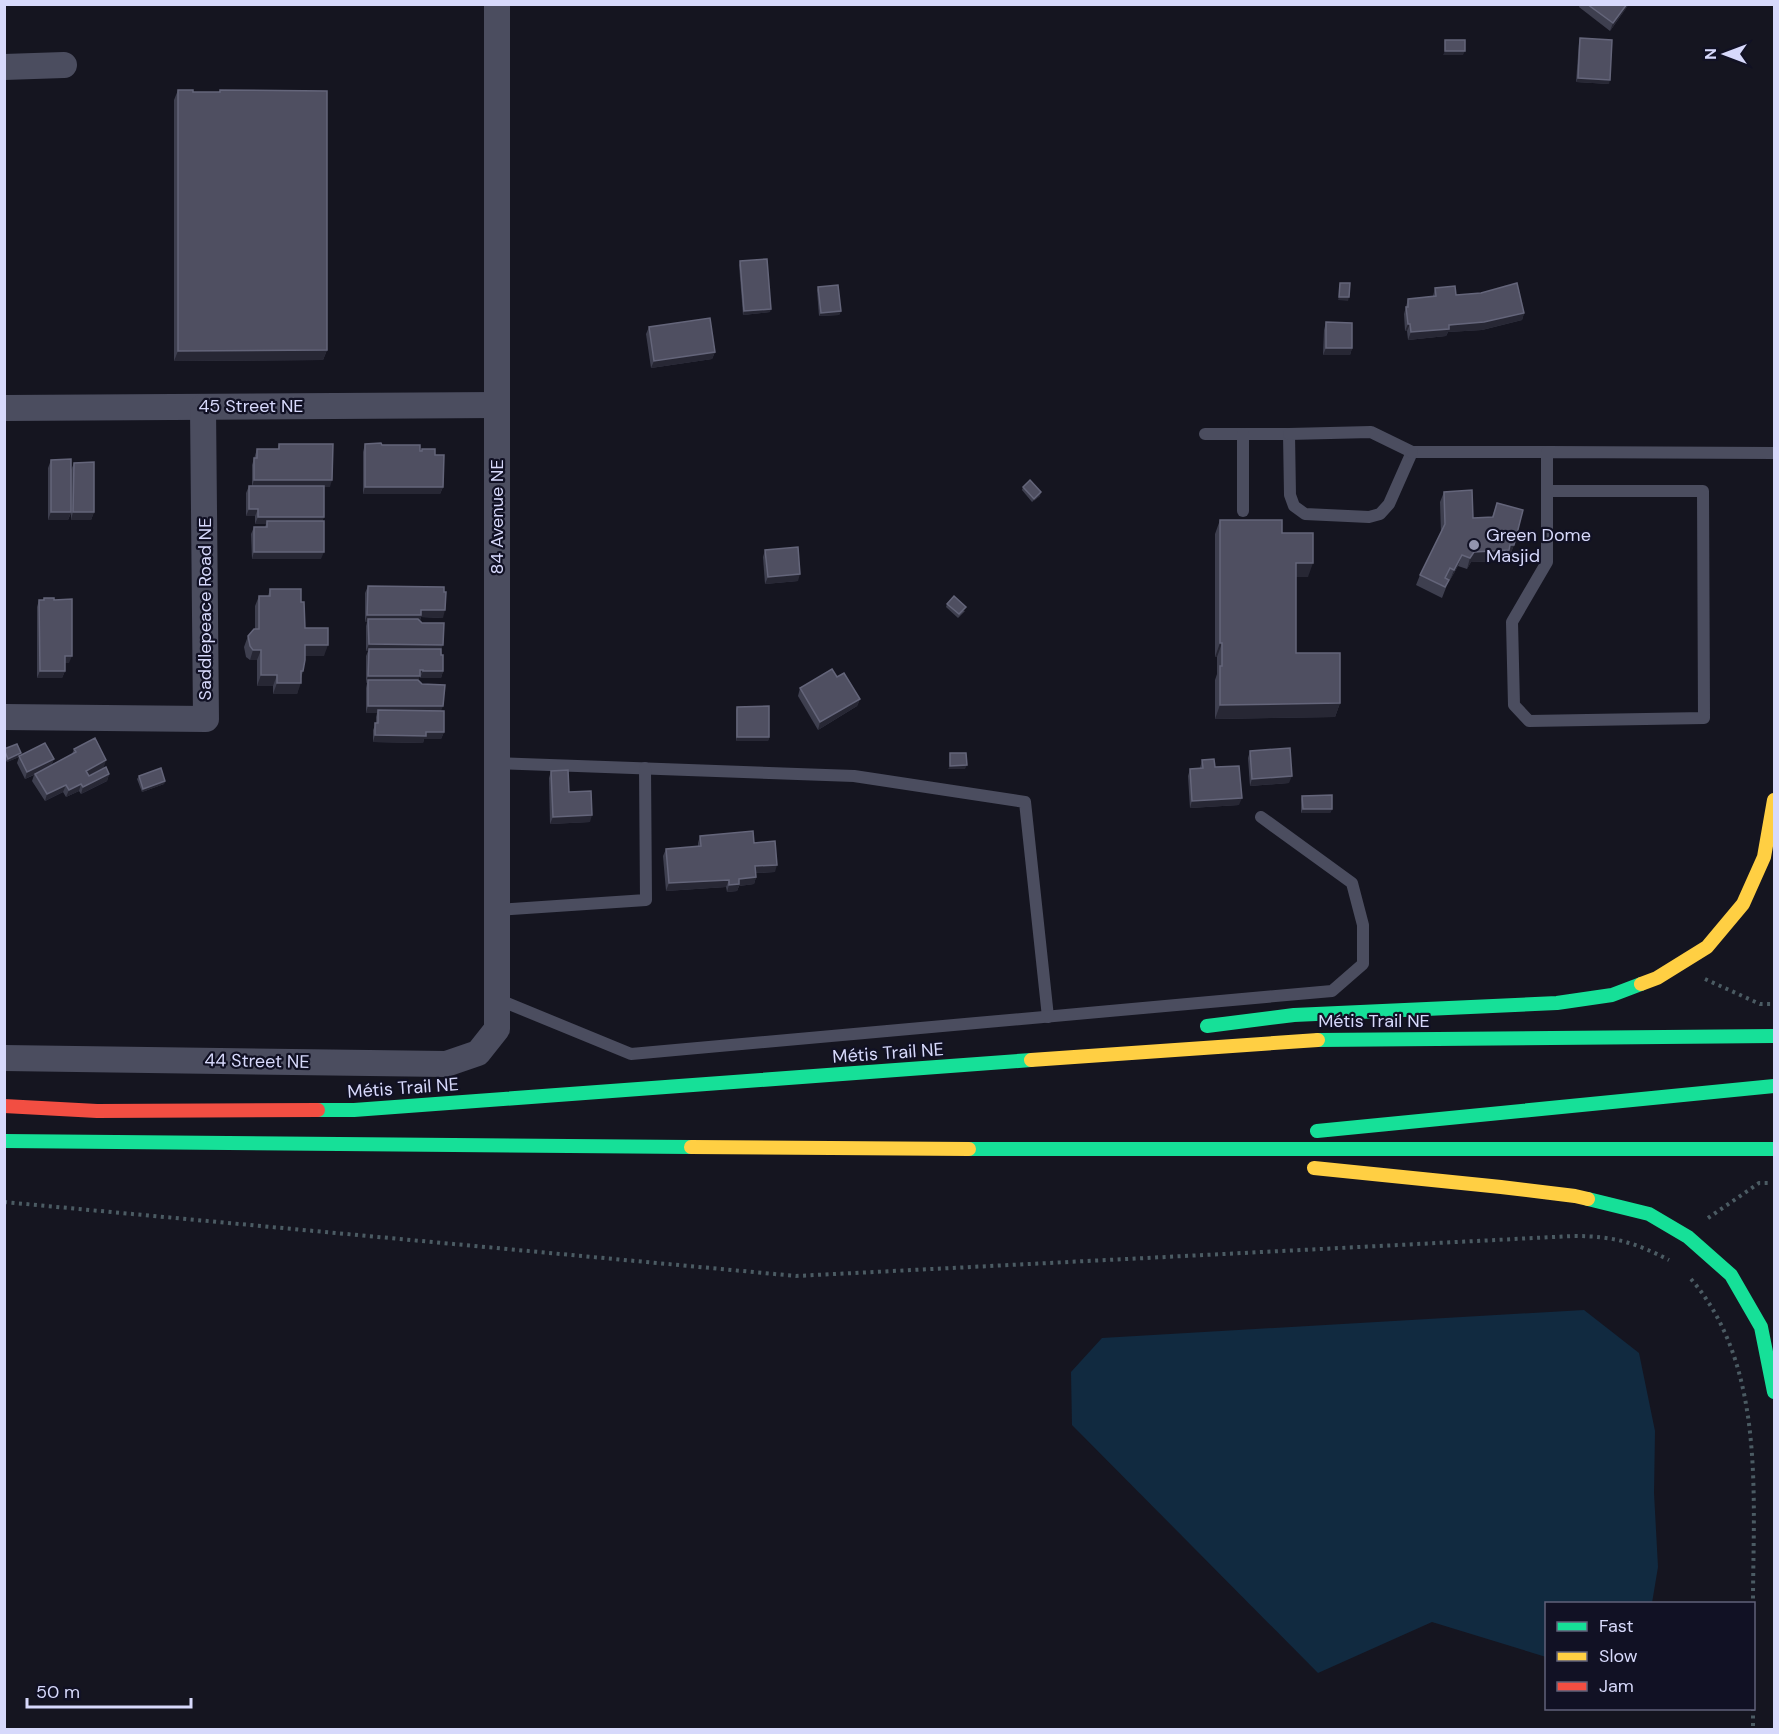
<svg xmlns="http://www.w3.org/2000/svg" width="1779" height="1734" font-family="'DM Sans',sans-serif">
  <rect width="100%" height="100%" fill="#151520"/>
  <polygon fill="#112a40" points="1584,1310 1639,1353 1655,1431 1654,1493 1658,1567 1652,1603 1546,1604 1546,1657 1432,1622 1318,1673 1072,1425 1071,1372 1102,1338"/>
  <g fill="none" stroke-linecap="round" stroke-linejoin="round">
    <g stroke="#4b5b63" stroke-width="4" stroke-dasharray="3 4.5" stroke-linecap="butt">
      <polyline points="1705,979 1760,1004 1771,1004"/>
      <path d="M4,1202L796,1276L1573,1236C1613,1236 1634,1242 1669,1260"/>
      <polyline points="1708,1218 1759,1183 1771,1183"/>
      <path d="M1691,1279C1766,1366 1753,1496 1753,1604"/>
      <polyline points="1753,1708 1753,1730"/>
    </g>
    <g stroke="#4b4d5f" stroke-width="12">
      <polyline points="1205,434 1289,434 1290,495 1294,506 1305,514 1369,517 1380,514 1389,504 1412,452 1547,452"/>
      <polyline points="1243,434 1243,511"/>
      <polyline points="1289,434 1371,432 1412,452"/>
      <polyline points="1547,491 1703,491 1704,718 1529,721 1514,705 1512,622 1547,562 1547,452 1774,453"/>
      <polyline points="497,763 854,776 1025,802 1048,1017"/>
      <polyline points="497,910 646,900 645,768"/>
      <polyline points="497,999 631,1054 1332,991 1363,964 1363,925 1352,883 1261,817"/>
    </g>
    <g stroke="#4b4d5f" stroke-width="26">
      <polyline points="4,67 64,65"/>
      <polyline points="4,408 497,405"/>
      <polyline points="4,717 206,719 203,407"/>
      <polyline points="4,1058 446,1064 478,1053 497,1029 497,4"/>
    </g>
    <g stroke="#16e098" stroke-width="14">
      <polyline points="1207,1026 1294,1015 1557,1003 1612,995 1641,984"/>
      <polyline points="1318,1040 1774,1036"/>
      <polyline points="318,1110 354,1110 1031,1060"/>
      <polyline points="1317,1131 1774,1086"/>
      <polyline points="4,1141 691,1147"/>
      <polyline points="969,1149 1774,1149"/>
      <polyline points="1588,1199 1649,1214 1688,1237 1731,1275 1761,1327 1774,1392"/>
    </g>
    <g stroke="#ffcf43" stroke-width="14">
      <polyline points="1641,984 1657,978 1707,947 1743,904 1764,857 1774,800"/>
      <polyline points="1031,1060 1318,1040"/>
      <polyline points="691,1147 969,1149"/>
      <polyline points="1314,1168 1501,1187 1575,1196 1588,1199"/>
    </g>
    <polyline stroke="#f24e42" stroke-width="14" points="4,1106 97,1111 318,1110"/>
  </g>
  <g fill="#3e3f4f">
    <polygon points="1580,4 1629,4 1610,31 1579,7"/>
    <polygon points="1580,38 1609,84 1576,82 1579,42"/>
    <polygon points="178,90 193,92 219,92 220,90 327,350 323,360 174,361 174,100"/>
    <polygon points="740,261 770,312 743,315 739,265"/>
    <polygon points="818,287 841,311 839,315 819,316 817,290"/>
    <polygon points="1435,288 1456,295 1524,313 1522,320 1482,330 1448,332 1446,336 1408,340 1407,331 1405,331 1404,314 1408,299 1433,296"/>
    <polygon points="1326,322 1352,348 1350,355 1323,355 1324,330"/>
    <polygon points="649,327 715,352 712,359 651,368 646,334"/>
    <polygon points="279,444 330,487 324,487 324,517 322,521 321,559 252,559 251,534 254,527 265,527 266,524 255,524 255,516 246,516 246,493 249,486 252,486 252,465 257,449 278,449"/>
    <polygon points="365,444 382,445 420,451 421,451 422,449 443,487 440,494 363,494 363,452"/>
    <polygon points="51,460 71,470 74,463 94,512 91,520 71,520 71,513 68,520 48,520 48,468"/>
    <polygon points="1023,487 1040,496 1032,502 1022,490"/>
    <polygon points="1444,492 1473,518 1492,517 1497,503 1514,545 1510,555 1508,555 1505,561 1471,562 1467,569 1458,566 1450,580 1449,580 1442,598 1416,585 1420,575 1441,533 1440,502"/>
    <polygon points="1220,520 1282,533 1308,577 1296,577 1296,653 1340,703 1335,717 1215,719 1215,680 1217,674 1217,657 1215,657 1215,534"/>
    <polygon points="765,550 798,581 765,584 763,557"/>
    <polygon points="368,586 443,618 421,617 420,621 441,649 443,671 441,678 420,678 420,677 419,677 418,680 441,711 444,732 441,739 424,739 423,743 373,742 373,730 376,723 376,717 377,713 366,713 366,688 367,683 366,683 366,656 368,651 366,651 366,626 367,622 365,622 365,593"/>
    <polygon points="270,589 301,602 305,628 324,656 305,656 303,671 297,694 273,694 273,686 257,686 257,660 250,660 246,657 244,647 248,636 255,629 255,606 259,596 268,596"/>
    <polygon points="44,598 69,663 65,663 65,671 62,678 37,678 37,607 39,600 43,600"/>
    <polygon points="947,604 965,611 958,618 946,607"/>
    <polygon points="837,677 860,699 857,706 818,730 798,696 800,688"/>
    <polygon points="737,707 769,737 768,741 736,741 736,710"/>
    <polygon points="4,749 20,756 54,759 51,765 72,754 74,749 104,767 88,775 89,776 109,774 107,781 81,794 79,791 66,797 63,792 45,801 32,781 34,775 25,779 17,763 19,757 7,762 4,757"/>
    <polygon points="1250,751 1289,783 1250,786 1248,758"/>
    <polygon points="1202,760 1215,767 1239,805 1190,808 1188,776 1190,769 1200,768"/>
    <polygon points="551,771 569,792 590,822 550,824 549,778"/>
    <polygon points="139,776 165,781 164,784 142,792 137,779"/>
    <polygon points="1302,796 1332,809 1330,813 1301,813 1301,799"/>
    <polygon points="700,836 754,843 775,872 756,873 756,877 754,884 739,886 737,891 727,892 726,887 666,891 663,856 666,849 698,847 698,843"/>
  </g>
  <g fill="#272734">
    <polygon points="1627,4 1629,4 1610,31 1613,23"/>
    <polygon points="1445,51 1465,51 1463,55 1443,55"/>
    <polygon points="1578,78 1610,80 1609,84 1576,82"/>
    <polygon points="1339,297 1349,297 1348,301 1338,300"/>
    <polygon points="771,309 770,312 743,315 744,311"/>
    <polygon points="841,311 839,315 819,316 821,313"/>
    <polygon points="1524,313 1522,320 1482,330 1448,332 1446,336 1408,340 1411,332"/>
    <polygon points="1408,324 1410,324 1407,331 1405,331"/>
    <polygon points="1326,348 1352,348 1350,355 1323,355"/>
    <polygon points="327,350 323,360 174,361 178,351"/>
    <polygon points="715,352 712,359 651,368 654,361"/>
    <polygon points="254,480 332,480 330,487 252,487"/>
    <polygon points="365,487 443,487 440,494 363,494"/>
    <polygon points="1041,492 1040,496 1032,502 1034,499"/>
    <polygon points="249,509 258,509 255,516 246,516"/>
    <polygon points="51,512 71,512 68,520 48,520"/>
    <polygon points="73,512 94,512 91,520 71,520"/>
    <polygon points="258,517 324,517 321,524 267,521 266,524 255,524"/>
    <polygon points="1510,545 1514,545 1510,555 1508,555 1505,561 1471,562 1467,569 1470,558 1474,552"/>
    <polygon points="254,552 324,552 321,559 252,559"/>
    <polygon points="1462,555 1458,566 1450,580 1454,570"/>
    <polygon points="1296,563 1313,563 1308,577 1291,577"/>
    <polygon points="800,574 798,581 765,584 768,577"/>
    <polygon points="421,610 445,610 443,618 421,617 419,623 368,619 367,622 365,622 367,615"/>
    <polygon points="1220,643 1222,643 1217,657 1215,657"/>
    <polygon points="369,644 443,645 440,652 366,651"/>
    <polygon points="305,645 328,645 324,656 301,656"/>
    <polygon points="253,650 261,650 257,660 250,660"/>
    <polygon points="65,656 72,656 69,663 62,663"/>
    <polygon points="420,670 423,670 417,683 368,680 367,683 366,683 368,676"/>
    <polygon points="40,671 65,671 62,678 37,678"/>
    <polygon points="423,671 443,671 441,678 420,678"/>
    <polygon points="261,675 277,675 273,686 257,686"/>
    <polygon points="277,683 301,683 297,694 273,694"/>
    <polygon points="860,699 857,706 818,730 820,722"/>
    <polygon points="1340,703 1335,717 1215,719 1220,705"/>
    <polygon points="368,706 443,706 440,714 378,710 377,713 366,713"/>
    <polygon points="426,732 444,732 441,739 424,739 423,743 373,742 375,735"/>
    <polygon points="737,737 769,737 768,741 736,741"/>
    <polygon points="21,753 19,757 7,762 8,759"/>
    <polygon points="54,759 51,766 25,779 27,772"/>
    <polygon points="106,760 104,767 84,778 86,771"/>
    <polygon points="967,765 965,769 948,769 950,766"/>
    <polygon points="109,774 107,781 81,794 83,787"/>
    <polygon points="1292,776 1289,783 1250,786 1252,779"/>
    <polygon points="165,781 164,784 142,792 143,789"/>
    <polygon points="81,784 79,791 66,797 69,790"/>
    <polygon points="66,785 63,792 45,801 47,794"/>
    <polygon points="1242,798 1239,805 1190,808 1192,801"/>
    <polygon points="1303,809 1332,809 1330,813 1301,813"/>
    <polygon points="592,815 590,822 550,824 553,817"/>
    <polygon points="777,865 775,872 753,873 755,866"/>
    <polygon points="756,877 754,884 739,886 737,891 727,892 729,885 739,879"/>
    <polygon points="729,880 726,887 666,891 669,883"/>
  </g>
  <g fill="#4f4f61" stroke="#64657a" stroke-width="1.5">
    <polygon points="1587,4 1627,4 1613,23"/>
    <polygon points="1580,38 1612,40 1610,80 1578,78"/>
    <rect x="1445" y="40" width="20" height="11"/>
    <polygon points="178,90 193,90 193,92 220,92 220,90 327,91 327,350 178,351"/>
    <polygon points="767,259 771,309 744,311 740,261"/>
    <polygon points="1340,283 1350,283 1349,297 1339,297"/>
    <polygon points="1517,283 1524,313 1484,322 1449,325 1449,329 1411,332 1410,324 1408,324 1406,307 1408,307 1408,299 1436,296 1435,288 1455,286 1456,295 1481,293"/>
    <polygon points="838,285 841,311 821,313 818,287"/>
    <polygon points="710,318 715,352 654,361 649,327"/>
    <polygon points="1326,322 1352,323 1352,348 1326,348"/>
    <polygon points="381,443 382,445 420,445 420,451 422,451 422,449 435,449 435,455 444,455 443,487 365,487 365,444"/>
    <polygon points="279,444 333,444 332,480 254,480 254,458 257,458 257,449 279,449"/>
    <polygon points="71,459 71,512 51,512 51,460"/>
    <polygon points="94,462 94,512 73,512 74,463"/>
    <polygon points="1030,480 1041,492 1034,499 1023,487"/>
    <polygon points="249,486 324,486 324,517 258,517 258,509 249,509"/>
    <polygon points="1472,490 1473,518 1493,517 1497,503 1523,510 1514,545 1510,545 1509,550 1474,552 1470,558 1462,555 1454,570 1450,568 1445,578 1449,580 1445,587 1420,575 1445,524 1444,492"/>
    <polygon points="1220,520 1282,520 1282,533 1313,533 1313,563 1296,563 1296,653 1340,653 1340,703 1220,705 1220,666 1222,666 1222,643 1220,643"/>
    <polygon points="267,521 324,521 324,552 254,552 254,527 267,527"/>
    <polygon points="798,547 800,574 768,577 765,550"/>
    <polygon points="368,586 444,587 444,592 446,592 445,610 421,610 421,615 367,615"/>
    <polygon points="270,589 301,589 301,602 304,602 305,628 328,628 328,645 305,645 305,660 303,671 301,671 301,683 277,683 277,675 261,675 261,650 253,650 250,646 248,636 254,629 259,629 259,596 270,596"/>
    <polygon points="954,596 966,607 959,614 947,604"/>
    <polygon points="44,598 54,598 54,600 72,599 72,656 65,656 65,671 40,671 39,600 44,600"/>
    <polygon points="368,619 418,619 422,623 444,623 443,645 369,644"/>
    <polygon points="369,649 441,649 441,655 443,655 443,671 423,671 423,670 420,670 420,676 368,676"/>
    <polygon points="832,669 837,677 844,673 860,699 820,722 800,688"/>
    <polygon points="368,680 418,680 422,684 445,685 443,706 368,706"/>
    <polygon points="769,706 769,737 737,737 737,707"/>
    <polygon points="378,710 444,711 444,732 426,732 426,736 375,735 375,723 378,723"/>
    <polygon points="95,738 106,760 86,771 89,776 106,767 109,774 83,787 81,784 69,790 66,785 47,794 35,774 76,752 74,749"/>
    <polygon points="45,743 54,759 27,772 19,756"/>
    <polygon points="17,744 21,753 8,759 4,749"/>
    <polygon points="1290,748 1292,776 1252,779 1250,751"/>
    <polygon points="950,753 966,753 967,765 950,766"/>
    <polygon points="1214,759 1215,767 1239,766 1242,798 1192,801 1190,769 1203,768 1202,760"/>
    <polygon points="161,768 165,781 143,789 139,776"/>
    <polygon points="568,770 569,792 591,791 592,815 553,817 551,771"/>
    <polygon points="1332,795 1332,809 1303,809 1302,796"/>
    <polygon points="753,831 754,843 775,841 777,865 755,866 756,877 739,879 739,884 729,885 729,880 669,883 666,849 701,846 700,836"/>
  </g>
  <circle fill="#9394ae" stroke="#111124" stroke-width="2" cx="1474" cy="545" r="6"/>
  <g text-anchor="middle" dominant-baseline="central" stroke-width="4.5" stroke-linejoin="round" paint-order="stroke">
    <g font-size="18" fill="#d7d9fb" stroke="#111124">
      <text x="251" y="406">45 Street NE</text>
      <text transform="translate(497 517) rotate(-90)">84 Avenue NE</text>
      <text transform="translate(205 609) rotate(-90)">Saddlepeace Road NE</text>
      <text x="1374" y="1021">Métis Trail NE</text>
      <text transform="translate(888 1053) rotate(-4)">Métis Trail NE</text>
      <text transform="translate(257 1061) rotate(1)">44 Street NE</text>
      <text transform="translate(403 1088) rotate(-4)">Métis Trail NE</text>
    </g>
    <g font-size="18" fill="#d7d9fb" stroke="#111124" text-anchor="start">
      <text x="1486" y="535">Green Dome<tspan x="1486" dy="21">Masjid</tspan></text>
    </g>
  </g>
  <rect width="1779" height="1734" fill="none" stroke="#d7d9fb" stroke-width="12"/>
  <rect x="1545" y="1602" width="210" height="108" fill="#111124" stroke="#60617a" stroke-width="1.5"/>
  <rect x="1557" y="1622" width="30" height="9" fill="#16e098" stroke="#60617a" stroke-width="1.5"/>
  <text x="1599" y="1632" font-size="18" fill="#d7d9fb">Fast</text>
  <rect x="1557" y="1652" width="30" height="9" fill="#ffcf43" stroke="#60617a" stroke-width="1.5"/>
  <text x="1599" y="1662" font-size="18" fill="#d7d9fb">Slow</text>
  <rect x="1557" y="1682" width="30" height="9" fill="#f24e42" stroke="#60617a" stroke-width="1.5"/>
  <text x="1599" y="1692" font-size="18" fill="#d7d9fb">Jam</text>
  <g transform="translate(1725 54) rotate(270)" stroke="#111124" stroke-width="4.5" paint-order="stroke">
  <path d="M0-4.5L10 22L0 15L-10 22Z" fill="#d7d9fb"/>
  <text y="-9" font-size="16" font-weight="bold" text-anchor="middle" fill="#d7d9fb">N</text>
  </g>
  <path d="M27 1698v9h164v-9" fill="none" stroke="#d7d9fb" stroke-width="3"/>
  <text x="36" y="1698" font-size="18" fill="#d7d9fb" stroke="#111124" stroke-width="4.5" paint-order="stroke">50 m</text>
</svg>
